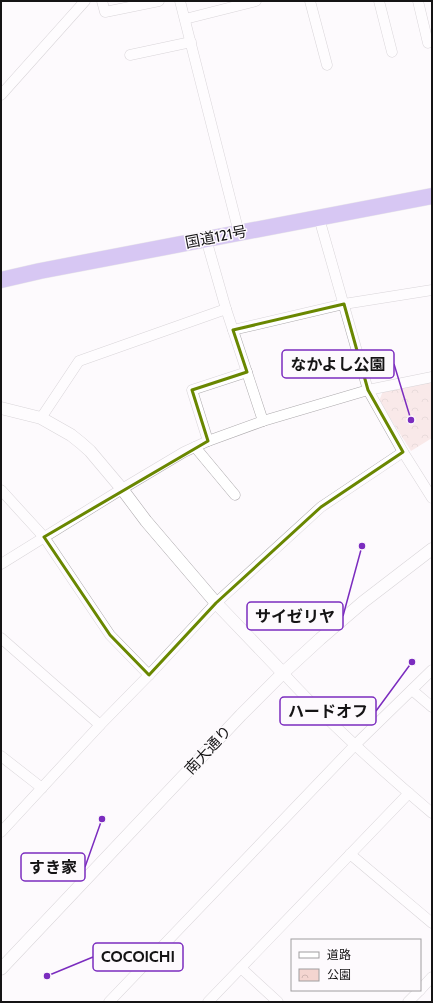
<svg xmlns="http://www.w3.org/2000/svg" width="433" height="1003" font-family="Cabin,'Noto Sans JP',sans-serif">
  <defs>
    <pattern id="park-crowns" width="20" height="18" patternUnits="userSpaceOnUse"><rect width="20" height="18" fill="#f4d5d0"/><path d="M2 6a3 3 0 1 1 6 0M12 15a3 3 0 1 1 6 0" fill="none" stroke="#d0b6b2"/></pattern>
  </defs>
  <rect width="100%" height="100%" fill="#fdfafd"/>
  <polygon fill="url(#park-crowns)" points="432,381 432,438 411,451 379,401 383,391"/>
  <g fill="none" stroke-linecap="round" stroke-linejoin="round">
    <g stroke="#adaaad" stroke-width="11">
      <g id="minor">
        <polyline points="102,1 105,12 159,1"/>
        <polyline points="180,1 239,233"/>
        <polyline points="310,1 327,65"/>
        <polyline points="379,1 392,52"/>
        <polyline points="418,1 428,43"/>
        <polyline points="185,19 256,1"/>
        <polyline points="130,55 191,42"/>
        <polyline points="1,95 85,1"/>
        <polyline points="319,218 368,390 403,452 432,498"/>
        <polyline points="206,239 226,309 263,421"/>
        <polyline points="233,330 344,304 432,290"/>
        <polyline points="41,418 79,361 226,309"/>
        <polyline points="208,441 192,390 247,372"/>
        <polyline points="195,447 235,495"/>
        <polyline points="1,490 44,537 110,635 149,675"/>
        <polyline points="1,564 122,489 184,452 208,441 263,421 368,390 432,377"/>
        <polyline points="1,638 100,725"/>
        <path d="M283,673C329,723 380,769 432,813"/>
        <polyline points="412,690 432,707"/>
        <polyline points="1,756 42,788"/>
        <polyline points="1,832 100,725 149,675 216,603 321,507 403,452"/>
        <polyline points="350,854 432,923"/>
        <polyline points="241,968 278,1002"/>
        <polyline points="420,990 432,977"/>
        <polyline points="109,1002 355,745 432,670"/>
        <polyline points="208,1002 409,793"/>
        <polyline points="408,1002 420,990"/>
      </g>
    </g>
    <g stroke="#adaaad" stroke-width="13">
      <g id="tertiary">
        <polyline points="1,408 41,418 71,435 81,443 90,451 122,489 146,521 216,603 283,673"/>
        <polyline points="1,969 241,715 283,673 320,639 363,602 432,549"/>
      </g>
    </g>
    <g stroke="#d5d5d5" stroke-width="17">
      <polyline id="trunk" points="1,280 40,271 432,196"/>
    </g>
    <use href="#minor" stroke="#fff" stroke-width="10"/>
    <use href="#tertiary" stroke="#fff" stroke-width="12"/>
    <use href="#trunk" stroke="#a88be6" stroke-width="16"/>
  </g>
  <path d="M0 0H433V1003H0ZM344,304L368,390L403,452L321,507L216,603L149,675L110,635L44,537L208,441L192,390L247,372L233,330Z" fill="#fdfafd" fill-opacity=".55" fill-rule="evenodd"/>
  <path fill="none" stroke="#698700" stroke-width="3" stroke-linejoin="round" d="M344,304L368,390L403,452L321,507L216,603L149,675L110,635L44,537L208,441L192,390L247,372L233,330Z"/>
  <g text-anchor="middle" dominant-baseline="central" stroke-width="3" stroke-linejoin="round" paint-order="stroke">
    <g font-size="15" fill="#151415" stroke="#fdfafd">
      <text transform="translate(216 237) rotate(-11)">国道121号</text>
      <text transform="translate(208 750) rotate(-47)">南大通り</text>
    </g>
  </g>
  <path fill="none" stroke="#7b2cbf" stroke-width="1.5" d="M411 420L394 364M362 546L343 616M412 662L376 711M102 819L85 867M47 976L93 957"/>
  <g fill="#7b2cbf" stroke="#fdfafd" stroke-width="1.5">
    <circle cx="411" cy="420" r="4"/>
    <circle cx="362" cy="546" r="4"/>
    <circle cx="412" cy="662" r="4"/>
    <circle cx="102" cy="819" r="4"/>
    <circle cx="47" cy="976" r="4"/>
  </g>
  <g fill="#fdfafd" stroke="#7b2cbf" stroke-width="1.5">
    <rect x="282" y="350" width="112" height="28" rx="4"/>
    <rect x="247" y="602" width="96" height="28" rx="4"/>
    <rect x="280" y="697" width="96" height="28" rx="4"/>
    <rect x="21" y="853" width="64" height="28" rx="4"/>
    <rect x="93" y="943" width="90" height="28" rx="4"/>
  </g>
  <g font-size="16" text-anchor="middle" font-weight="bold" fill="#151415">
    <text x="338" y="370">なかよし公園</text>
    <text x="295" y="622">サイゼリヤ</text>
    <text x="328" y="717">ハードオフ</text>
    <text x="53" y="873">すき家</text>
    <text x="138" y="962">COCOICHI</text>
  </g>
  <rect width="433" height="1003" fill="none" stroke="#151415" stroke-width="4"/>
  <rect x="291" y="939" width="130" height="52" fill="#fdfafd" stroke="#a09ea0"/>
  <rect x="299" y="952" width="20" height="6" fill="#ffffff" stroke="#a09ea0"/>
  <text x="327" y="959" font-size="12" fill="#151415">道路</text>
  <rect x="299" y="969" width="20" height="12" fill="url(#park-crowns)" stroke="#a09ea0"/>
  <text x="327" y="979" font-size="12" fill="#151415">公園</text>
</svg>
